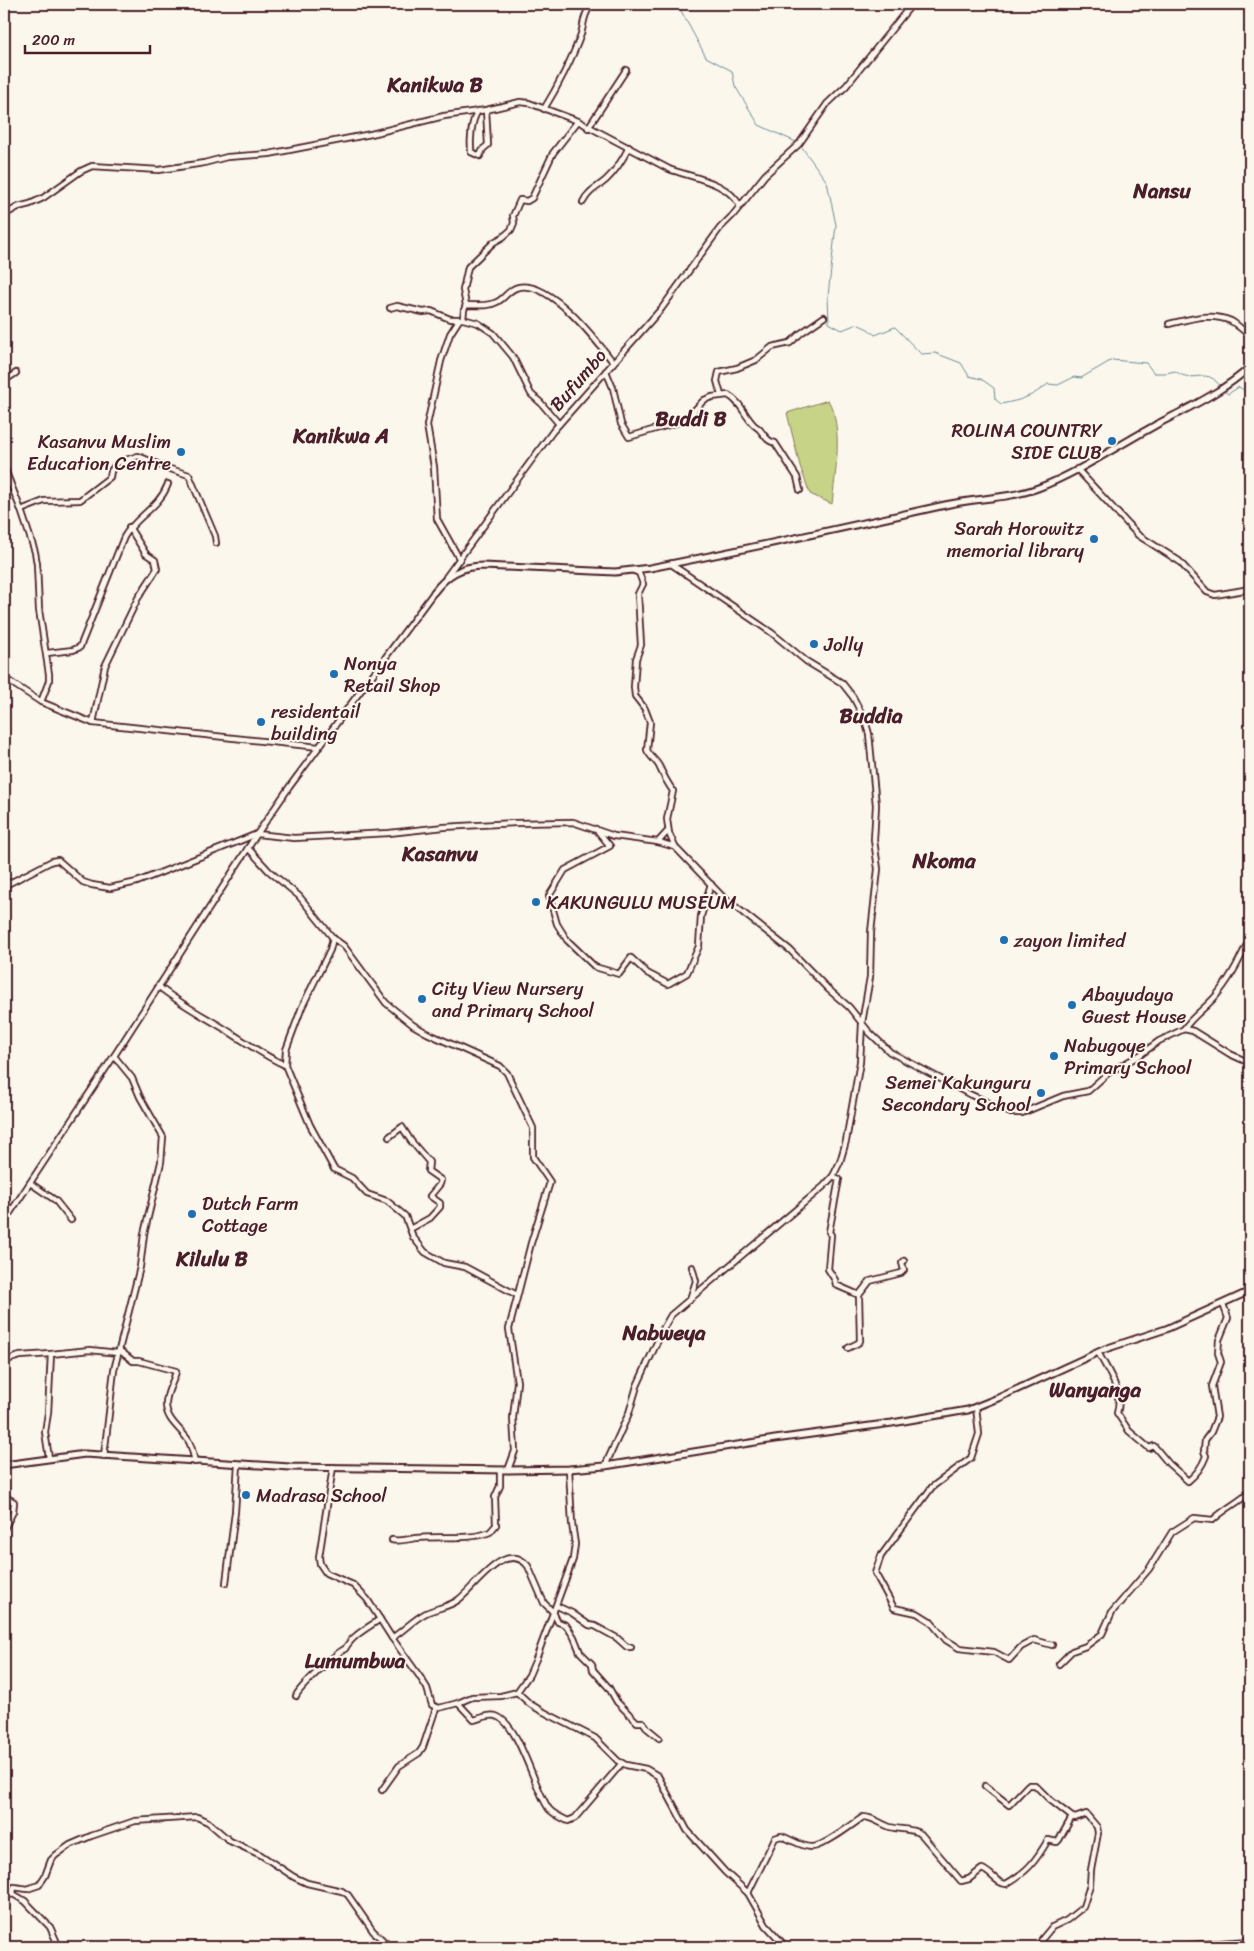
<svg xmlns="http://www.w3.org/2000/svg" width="1254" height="1951" font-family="Sriracha,sans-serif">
  <rect width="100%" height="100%" fill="#fbf7ec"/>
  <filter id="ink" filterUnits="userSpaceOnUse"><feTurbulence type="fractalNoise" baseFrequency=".02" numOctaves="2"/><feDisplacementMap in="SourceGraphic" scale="10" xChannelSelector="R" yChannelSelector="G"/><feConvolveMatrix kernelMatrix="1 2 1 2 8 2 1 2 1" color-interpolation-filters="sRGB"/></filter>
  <g filter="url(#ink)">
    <path fill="#c7d387" stroke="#887959" d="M828,400C844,428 835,473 832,504L810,494L800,466L787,413Z"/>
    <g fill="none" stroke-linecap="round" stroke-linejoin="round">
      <g stroke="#6c8b94" stroke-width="1">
        <polyline points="671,4 680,9 706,57 732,71 735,86 759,125 798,143"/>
        <path d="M801,146L827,182L836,225L828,296L829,323L842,330L857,324L868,329L875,335L895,327L921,354L935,353L961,363L969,376L981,379L994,388L995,399L1001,404C1022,400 1031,397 1048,384L1058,385L1074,377L1081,378L1112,360L1146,363L1154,373H1166L1175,371C1195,386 1207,364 1221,388"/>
        <polyline points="1224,391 1228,394 1239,387 1250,394"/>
      </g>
      <g stroke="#4a1f2b" stroke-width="8">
        <g id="minor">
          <path d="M544,109C557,88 573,57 581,34C584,24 583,17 589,8"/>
          <path d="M478,111C471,121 470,140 471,152L480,156L483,149L488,145L486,110"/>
          <polyline points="588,128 626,70"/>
          <path d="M583,202C589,190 597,188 606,180C616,171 623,159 629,147"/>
          <path d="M4,215L18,207L30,204L43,198L81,171L92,166L159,170L204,163L227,157L269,154L371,134L444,116L486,110L520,102L529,103L578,121L669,169C693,178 727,181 740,206"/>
          <polyline points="466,305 463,290 468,267 494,242 503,237 511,230 514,223 513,216 520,200 527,201 532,198 553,153 578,121"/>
          <path d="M390,308L397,306L423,312L431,311L450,319H463L464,310L466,305C476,305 488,307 497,302C506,298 508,289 519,287C551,281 596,340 613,362"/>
          <polyline points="463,319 478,323 493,333 513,357 531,394 541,403 559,424"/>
          <polyline points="459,320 450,334 441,361 427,425 434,467 437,519 460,560"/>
          <path d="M1169,324C1190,319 1210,312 1231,321C1238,325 1243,331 1250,335"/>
          <path d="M606,371L613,388L621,424L629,437L679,422L688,417L704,400L712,397L728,395C741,402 744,415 754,425C756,427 759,428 760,430C765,436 767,441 775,443L797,477L800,490"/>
          <polyline points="4,381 16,373"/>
          <polyline points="721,395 717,381 719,372 737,368 756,360 772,347 790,343 801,333 824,317"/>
          <polyline points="4,467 21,510 35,552 37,564 39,610 49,674 49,681 41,702"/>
          <polyline points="1077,469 1138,535 1179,561 1207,592 1215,595 1250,589"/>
          <polyline points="21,510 44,501 80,500 110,477 111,471 117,463 138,456 167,468 189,475 215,536 216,543"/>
          <path d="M632,570L639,573L643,584L638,594L641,645L636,659L634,687L635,696L645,709L650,722L647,750C650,757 656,760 659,766C664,777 666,781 673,791L667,819L669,833L675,847"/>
          <polyline points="446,577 553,431 662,308 720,228 733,215 765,175 799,144 827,104 846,86 912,4"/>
          <path d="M47,653L73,650L80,647L124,537C136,516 159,508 168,484"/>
          <polyline points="4,678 41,702 93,723 319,747"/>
          <polyline points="93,723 105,666 138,598 157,569 155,560 146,554 129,527"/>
          <polyline points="596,829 610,846 565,870 549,896 557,924 567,940 595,967 619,974 631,958 647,973 668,984 687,973 699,946 701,916 711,884"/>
          <polyline points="658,842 668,831"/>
          <polyline points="248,848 269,871 299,896 333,938 344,946 386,1003 413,1025 427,1033 500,1066 507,1073 533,1128 533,1157 550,1182 531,1243 509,1329 517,1382 513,1418 515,1451 508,1470"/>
          <polyline points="4,886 52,861 58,860 83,882 92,885 110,888 137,882 257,834 294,838 389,833 444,827 515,823 573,822 614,836 658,842 675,847 722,896 790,950 828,989 849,1007 869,1032 890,1052 969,1094 1011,1113 1022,1113 1063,1096 1088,1091 1108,1073 1140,1055 1159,1041 1184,1029 1193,1031 1230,1054 1250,1063"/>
          <polyline points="333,938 330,950 302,1007 286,1050 285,1065 310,1125 334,1169 352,1178 367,1194 387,1201 405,1216 413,1237 425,1252 444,1263 465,1267 517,1295"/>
          <path d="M158,986C180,1004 204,1016 228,1031C247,1043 264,1056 285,1065"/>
          <path d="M1184,1029C1194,1014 1209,1006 1219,992C1232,976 1241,957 1250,938"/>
          <polyline points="389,1137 402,1127 411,1141 429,1162 428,1171 441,1180 440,1184 430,1196 440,1203 440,1207 430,1218 410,1229"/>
          <polyline points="833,1176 839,1179 829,1232 831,1235 828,1269 835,1280 836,1285 859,1295 870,1281 901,1273 904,1270 902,1263 904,1261"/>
          <polyline points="30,1183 55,1200 71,1220"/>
          <polyline points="4,1222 114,1056 257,834 290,786 434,592"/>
          <polyline points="690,1299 696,1281 692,1267"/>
          <polyline points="848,1348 858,1343 860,1341 859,1295"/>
          <path d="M119,1350L133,1361H139L176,1371C174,1382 166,1391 166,1404C166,1420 180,1428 188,1440C192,1446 193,1454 195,1462"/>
          <path d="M1098,1352C1107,1370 1124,1392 1117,1413L1129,1431L1149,1448L1154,1446L1169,1464L1188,1481C1197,1474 1202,1467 1206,1456L1204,1451L1205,1440L1211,1432L1217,1417L1212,1386L1221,1362L1218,1353L1219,1340L1228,1318L1223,1304"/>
          <polyline points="4,1361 20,1356 51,1354"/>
          <polyline points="976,1407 979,1434 971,1458 932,1487 881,1556 875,1573 894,1608 917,1613 930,1621 946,1640 959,1648 994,1652 1009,1660 1021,1647 1034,1640 1052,1645"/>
          <polyline points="104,1456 114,1370 140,1267 144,1234 161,1162 163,1137 140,1097 132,1078 114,1056"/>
          <polyline points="49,1458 45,1432 48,1413 51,1354 90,1350 118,1353"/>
          <polyline points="605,1466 629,1413 637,1386 664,1327 671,1315 824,1186 833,1176 840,1162 846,1141 860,1062 862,1023 870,977 871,932 878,869 874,840 876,805 869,734 865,720 853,697 842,683 806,661 772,633 671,564"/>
          <polyline points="333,1467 319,1557 320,1564 326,1573 353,1585 367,1599 392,1638 420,1677 427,1688 432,1705 439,1708 458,1703 472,1697 501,1696 517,1692"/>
          <polyline points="569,1469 572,1524 575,1544 573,1559 536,1659 529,1675 517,1692 530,1704 540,1710 595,1738 618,1761 626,1765 646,1769 658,1776 687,1830 725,1872 748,1893 766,1925 786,1947"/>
          <polyline points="4,1496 14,1502 13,1512 4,1529"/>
          <path d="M392,1540C400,1542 408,1539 416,1538C436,1536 473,1540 490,1532L496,1525L495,1497L500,1486V1470"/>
          <polyline points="226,1583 235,1512 238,1464"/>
          <polyline points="557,1606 572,1613 589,1625 595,1626 617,1638 627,1647 631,1647"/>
          <path d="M392,1638C403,1631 414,1619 426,1613C436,1608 449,1607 458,1600C474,1589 506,1538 528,1566L544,1603L553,1612L558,1622L566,1625L574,1637L580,1652L592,1664L593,1670L609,1688L617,1702L637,1722H643L648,1729L659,1738"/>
          <path d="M1059,1664L1072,1651L1086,1646L1102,1634L1112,1612L1149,1569L1172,1532L1194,1518L1213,1520C1224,1509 1238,1503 1250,1492"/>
          <path d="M296,1696C299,1688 338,1651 345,1649C352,1635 368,1628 380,1619"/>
          <path d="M458,1703L474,1720C481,1718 489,1714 496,1716C519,1723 534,1789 549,1809C553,1814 562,1818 568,1821L575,1818L622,1763"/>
          <polyline points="985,1786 1009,1805 1028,1785 1035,1785 1049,1799 1072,1817 1075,1818 1086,1814 1097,1827 1098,1833 1091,1870 1090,1885 1083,1907 1067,1920 1052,1927 1042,1939 1039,1947"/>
          <polyline points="382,1790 399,1766 419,1753 423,1747 436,1708"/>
          <path d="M748,1893L775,1838L781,1836C791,1839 801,1847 812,1847C823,1847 853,1824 863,1817C873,1817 881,1824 890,1827C901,1830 911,1828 921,1834L961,1881L969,1879L982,1869C991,1872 997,1884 1006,1884C1028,1871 1035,1862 1048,1840L1057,1842L1059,1840L1072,1817"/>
          <polyline points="13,1894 14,1887 27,1889 39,1885 45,1876 51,1860 56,1855 70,1845 91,1836 135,1821 197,1817 208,1822 230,1841 261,1855 294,1877 307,1883 342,1891 348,1895 373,1931 390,1947"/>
          <polyline points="4,1896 13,1894 25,1901 50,1927 59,1947"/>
          <polyline points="1161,1947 1250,1941"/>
        </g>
      </g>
      <g stroke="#4a1f2b" stroke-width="9">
        <g id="tertiary">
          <path d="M434,592C447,575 461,566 483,566L615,572L650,568C748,549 847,527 945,505C975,498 1008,499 1038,488C1076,474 1117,446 1154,426C1186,409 1223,392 1250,367"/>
          <polyline points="4,1465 85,1454 290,1467 508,1470 569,1469 605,1466 775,1439 892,1423 968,1410 998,1398 1105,1349 1166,1329 1250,1291"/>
        </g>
      </g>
      <use href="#minor" stroke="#fbf7ec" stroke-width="4.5"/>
      <use href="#tertiary" stroke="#fbf7ec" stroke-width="5"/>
    </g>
  </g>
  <g fill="#1f6fb2" stroke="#fbf7ec" stroke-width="2">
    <circle cx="1112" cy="441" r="5"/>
    <circle cx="181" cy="452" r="5"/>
    <circle cx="1094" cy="539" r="5"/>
    <circle cx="814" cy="644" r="5"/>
    <circle cx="334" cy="674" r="5"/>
    <circle cx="261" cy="722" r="5"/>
    <circle cx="536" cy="902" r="5"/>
    <circle cx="1004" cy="940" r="5"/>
    <circle cx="422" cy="999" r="5"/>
    <circle cx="1072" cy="1005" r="5"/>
    <circle cx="1054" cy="1056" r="5"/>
    <circle cx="1041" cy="1093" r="5"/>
    <circle cx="192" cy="1214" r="5"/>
    <circle cx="246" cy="1495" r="5"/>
  </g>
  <g text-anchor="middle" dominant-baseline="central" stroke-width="4" stroke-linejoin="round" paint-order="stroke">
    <g font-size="19" fill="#4a1f2b" stroke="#fbf7ec">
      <text transform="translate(578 380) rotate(-49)">Bufumbo</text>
    </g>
    <g font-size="19" fill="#4a1f2b" stroke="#fbf7ec" text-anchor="start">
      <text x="1102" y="430" text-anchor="end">ROLINA COUNTRY<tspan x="1102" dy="22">SIDE CLUB</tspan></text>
      <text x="171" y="441" text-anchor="end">Kasanvu Muslim<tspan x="171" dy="22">Education Centre</tspan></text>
      <text x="1084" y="528" text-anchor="end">Sarah Horowitz<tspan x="1084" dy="22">memorial library</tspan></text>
      <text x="824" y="644">Jolly</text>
      <text x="344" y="663">Nonya<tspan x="344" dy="22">Retail Shop</tspan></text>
      <text x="271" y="711">residentail<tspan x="271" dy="22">building</tspan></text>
      <text x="546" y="902">KAKUNGULU MUSEUM</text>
      <text x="1014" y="940">zayon limited</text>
      <text x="432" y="988">City View Nursery<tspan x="432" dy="22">and Primary School</tspan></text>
      <text x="1082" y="994">Abayudaya<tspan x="1082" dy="22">Guest House</tspan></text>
      <text x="1064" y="1045">Nabugoye<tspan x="1064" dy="22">Primary School</tspan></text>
      <text x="1031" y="1082" text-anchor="end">Semei Kakunguru<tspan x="1031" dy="22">Secondary School</tspan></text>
      <text x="202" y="1203">Dutch Farm<tspan x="202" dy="22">Cottage</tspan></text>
      <text x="256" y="1495">Madrasa School</text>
    </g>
    <g font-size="21" font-weight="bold" fill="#4a1f2b" stroke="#fbf7ec">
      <text x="435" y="85">Kanikwa B</text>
      <text x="1162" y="191">Nansu</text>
      <text x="691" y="419">Buddi B</text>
      <text x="341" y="436">Kanikwa A</text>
      <text x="871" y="716">Buddia</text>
      <text x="440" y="854">Kasanvu</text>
      <text x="944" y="861">Nkoma</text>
      <text x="212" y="1259">Kilulu B</text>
      <text x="664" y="1333">Nabweya</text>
      <text x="1095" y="1390">Wanyanga</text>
      <text x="355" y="1661">Lumumbwa</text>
    </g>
  </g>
  <rect width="1254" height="1951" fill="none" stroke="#fbf7ec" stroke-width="20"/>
  <rect x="10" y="10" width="1234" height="1931" fill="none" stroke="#4a1f2b" stroke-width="2" filter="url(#ink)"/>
  <path d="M25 45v8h125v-8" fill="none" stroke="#4a1f2b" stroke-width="2.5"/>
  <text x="32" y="45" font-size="15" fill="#4a1f2b" stroke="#fbf7ec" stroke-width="4" paint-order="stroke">200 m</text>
</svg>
